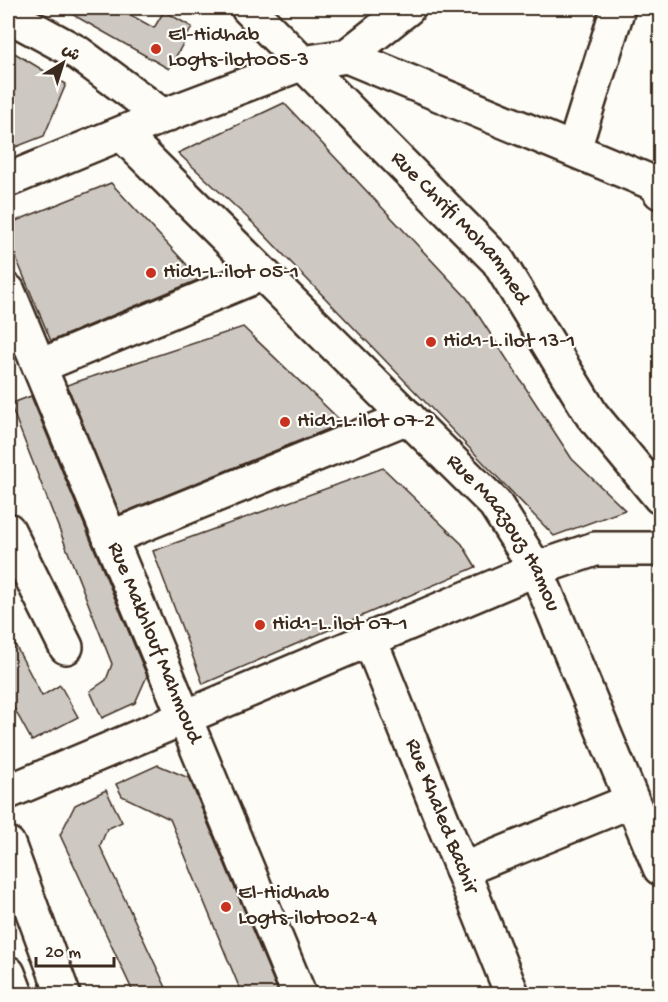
<svg xmlns="http://www.w3.org/2000/svg" width="668" height="1002" font-family="'Gochi Hand','Playpen Sans Arabic',sans-serif">
  <rect width="100%" height="100%" fill="#fdfcf7"/>
  <filter id="ink" filterUnits="userSpaceOnUse"><feTurbulence type="fractalNoise" baseFrequency=".0167" numOctaves="2"/><feDisplacementMap in="SourceGraphic" scale="12" xChannelSelector="R" yChannelSelector="G"/><feConvolveMatrix kernelMatrix="1 2 1 2 8 2 1 2 1" color-interpolation-filters="sRGB"/></filter>
  <g filter="url(#ink)">
    <g fill="#cdc8c2" stroke="#3b2a1e" stroke-width="1.5">
      <polygon points="61,8 118,8 154,28 164,11 192,27 169,69"/>
      <polygon points="8,49 66,84 44,136 8,150"/>
      <polygon points="284,103 467,298 572,459 625,510 554,536 253,223 178,153"/>
      <polygon points="111,183 200,279 51,341 8,239 8,224"/>
      <polygon points="243,327 343,423 120,514 67,385"/>
      <polygon points="31,396 147,676 135,703 102,718 90,691 106,680 112,664 10,404"/>
      <polygon points="383,468 462,544 476,567 203,684 153,551"/>
      <polygon points="8,631 42,696 60,685 78,717 32,741 8,697"/>
      <polygon points="158,765 189,778 279,994 242,994 170,819 122,796 116,784"/>
      <polygon points="106,790 122,822 107,829 100,846 169,994 134,994 60,835 75,805"/>
    </g>
    <g fill="none" stroke-linecap="round" stroke-linejoin="round">
      <g stroke="#3b2a1e" stroke-width="38">
        <g id="minor">
          <path id="s1" d="M248,8L498,261L592,415L660,497"/>
          <polyline points="8,15 78,53 163,116"/>
          <polyline points="347,56 658,185 660,192"/>
          <path id="s2" d="M122,134L495,504L536,569L660,868"/>
          <polyline points="574,149 618,8"/>
          <polyline points="8,180 163,116 303,63 347,56 408,8"/>
          <path id="s3" d="M8,291L299,994"/>
          <polyline points="40,366 261,274"/>
          <polyline points="8,530 66,647"/>
          <polyline points="110,538 408,417"/>
          <path id="s4" d="M370,640L512,994"/>
          <polyline points="8,792 536,569 595,549 660,549"/>
          <polyline points="462,870 631,801"/>
        </g>
      </g>
      <g stroke="#3b2a1e" stroke-width="38">
        <g id="major">
          <polyline points="8,844 63,994"/>
          <polyline points="8,973 16,994"/>
        </g>
      </g>
      <use href="#minor" stroke="#fdfcf7" stroke-width="33"/>
      <use href="#major" stroke="#fdfcf7" stroke-width="33"/>
    </g>
  </g>
  <g fill="#c8321e" stroke="#fdfcf7" stroke-width="2">
    <circle cx="156" cy="49" r="6"/>
    <circle cx="151" cy="273" r="6"/>
    <circle cx="431" cy="342" r="6"/>
    <circle cx="285" cy="422" r="6"/>
    <circle cx="260" cy="625" r="6"/>
    <circle cx="226" cy="907" r="6"/>
  </g>
  <g text-anchor="middle" dominant-baseline="central" stroke-width="4.5" stroke-linejoin="round" paint-order="stroke">
    <g font-size="22" fill="#3b2a1e" stroke="#fdfcf7" text-anchor="start">
      <text x="168" y="36">El-Hidhab<tspan x="168" dy="25">Logts-ilot005-3</tspan></text>
      <text x="163" y="273">Hid1-L.ilot 05-1</text>
      <text x="443" y="342">Hid1-L.ilot 13-1</text>
      <text x="297" y="422">Hid1-L.ilot 07-2</text>
      <text x="272" y="625">Hid1-L.ilot 07-1</text>
      <text x="238" y="894">El-Hidhab<tspan x="238" dy="25">Logts-ilot002-4</tspan></text>
    </g>
    <g font-size="22" fill="#3b2a1e" stroke="#fdfcf7">
      <text stroke="none"><textPath href="#s1" startOffset="306">Rue Chrifi Mohammed</textPath></text>
      <text stroke="none"><textPath href="#s2" startOffset="554">Rue Maazouz Hamou</textPath></text>
      <text stroke="none"><textPath href="#s3" startOffset="381">Rue Makhlouf Mahmoud</textPath></text>
      <text stroke="none"><textPath href="#s4" startOffset="190">Rue Khaled Bachir</textPath></text>
    </g>
  </g>
  <rect width="668" height="1002" fill="none" stroke="#fdfcf7" stroke-width="30"/>
  <rect x="15" y="15" width="638" height="972" fill="none" stroke="#3b2a1e" stroke-width="2" filter="url(#ink)"/>
  <g transform="translate(63 63) rotate(38)" stroke="#fdfcf7" stroke-width="4.5" paint-order="stroke">
  <path d="M0-4.5L10 22L0 15L-10 22Z" fill="#3b2a1e"/>
  <text y="-9" font-size="16" font-weight="bold" text-anchor="middle" fill="#3b2a1e">ش</text>
  </g>
  <path d="M36 957v9h78v-9" fill="none" stroke="#3b2a1e" stroke-width="3"/>
  <text x="45" y="957" font-size="18" fill="#3b2a1e" stroke="#fdfcf7" stroke-width="4.5" paint-order="stroke">20 m</text>
</svg>
